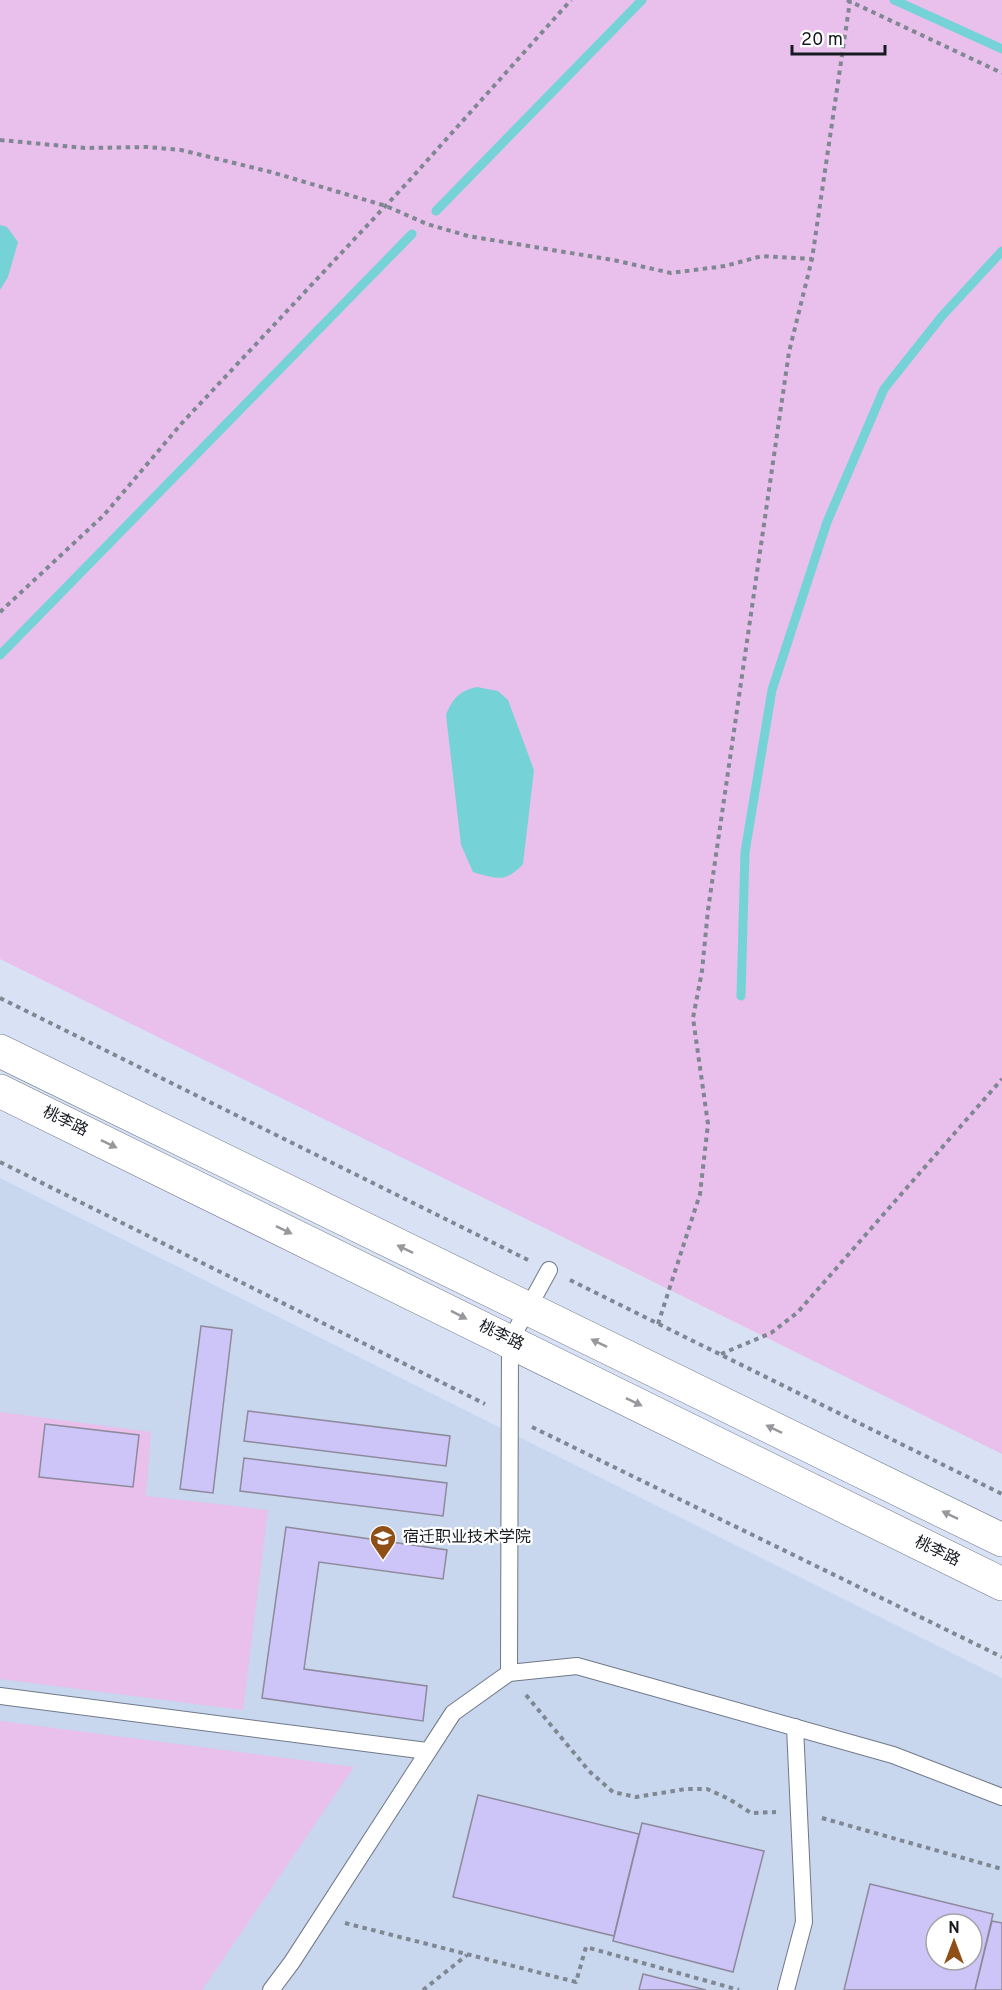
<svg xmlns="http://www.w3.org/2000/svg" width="1002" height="1990" font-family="Overpass,'Noto Sans SC',sans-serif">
  <rect width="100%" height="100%" fill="#d8e2f4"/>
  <path fill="#c8d6ee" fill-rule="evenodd" d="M0,1178L1002,1678V1990H0ZM936,1924H972V1960H936Z"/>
  <g fill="#e9bfec">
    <polygon points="0,0 1002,0 1002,1454 0,959"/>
    <polygon points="0,1412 151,1432 146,1496 268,1510 243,1710 0,1679"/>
    <polygon points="0,1721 354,1767 202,1990 0,1990"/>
  </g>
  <g fill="#75d3d8">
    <polygon points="0,225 7,227 18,242 8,277 0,290"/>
    <path d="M477,687L498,691L508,700L534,770L523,864C506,883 496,879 473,872L461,845L446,715C453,698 459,691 477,687Z"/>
  </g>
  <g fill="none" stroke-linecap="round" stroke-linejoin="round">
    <g stroke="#75d3d8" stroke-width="9">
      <polyline points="894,0 1002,49"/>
      <polyline points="436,211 642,0"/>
      <polyline points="0,655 412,234"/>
      <polyline points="741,996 745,852 772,690 827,522 884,389 942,316 1002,251"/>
    </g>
  </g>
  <g fill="#cdc4f7" stroke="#8d8a9c" stroke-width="1.5" fill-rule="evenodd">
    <polygon points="201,1326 232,1330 213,1493 180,1489"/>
    <polygon points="248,1411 450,1436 446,1466 244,1441"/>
    <polygon points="45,1424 139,1435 133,1487 39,1477"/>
    <polygon points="244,1458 447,1483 443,1516 240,1491"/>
    <polygon points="286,1527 447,1550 443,1579 319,1562 304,1669 427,1686 423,1721 262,1698"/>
    <polygon points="478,1795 639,1834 614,1936 453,1897"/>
    <polygon points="642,1823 764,1851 733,1972 613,1941"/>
    <path d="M870,1884L993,1914L975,1990H844ZM936,1924H972V1960H936Z"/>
    <polygon points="992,1921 1002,1923 1002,1990 975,1990"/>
    <polygon points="643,1974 706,1990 639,1990"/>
  </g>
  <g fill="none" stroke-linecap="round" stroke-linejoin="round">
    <g stroke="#707989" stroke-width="18">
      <g id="service">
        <polyline points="509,1673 510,1341 549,1270"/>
        <polyline points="0,1696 427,1751"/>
        <polyline points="271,1990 292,1962 453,1713 509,1673 577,1666 893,1755 1002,1797"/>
        <polyline points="786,1990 804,1922 795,1727"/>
      </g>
    </g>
    <g stroke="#707989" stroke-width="34">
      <g id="secondary">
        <polyline points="0,1051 1002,1540"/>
        <polyline points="0,1091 1002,1584"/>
      </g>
    </g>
    <g stroke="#7f8793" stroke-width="4" stroke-dasharray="4.5 4.5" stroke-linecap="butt">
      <polyline points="847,0 1002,73"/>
      <polyline points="0,140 85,148 148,147 181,150 271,172 386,206 427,224 468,236 613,260 671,273 725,266 762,256 812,259"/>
      <polyline points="0,612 104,515 182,423 407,183 571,0"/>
      <polyline points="0,998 528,1260"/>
      <polyline points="0,1162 485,1404"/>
      <polyline points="570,1280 1002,1494"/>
      <polyline points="658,1324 700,1194 708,1124 693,1018 702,971 708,910 789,352 812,259 850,1"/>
      <polyline points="721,1354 771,1333 798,1312 1002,1079"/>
      <polyline points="532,1427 1002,1657"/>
      <polyline points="526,1695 589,1771 613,1792 636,1797 686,1789 707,1789 729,1799 751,1813 776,1812"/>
      <polyline points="822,1818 1002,1869"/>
      <polyline points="345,1923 576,1982 586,1947 739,1990"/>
      <polyline points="423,1990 467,1955"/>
    </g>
    <use href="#service" stroke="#fff" stroke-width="16"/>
    <use href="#secondary" stroke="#fff" stroke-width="33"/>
  </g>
  <defs><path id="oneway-solid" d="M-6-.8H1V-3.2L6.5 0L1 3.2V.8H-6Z" transform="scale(1.5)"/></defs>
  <g fill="#97989b">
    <use href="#oneway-solid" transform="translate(109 1144) rotate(26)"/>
    <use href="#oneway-solid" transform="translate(284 1230) rotate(26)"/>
    <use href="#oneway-solid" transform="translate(405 1249) rotate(-154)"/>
    <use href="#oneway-solid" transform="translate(459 1315) rotate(27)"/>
    <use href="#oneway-solid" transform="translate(599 1343) rotate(-154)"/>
    <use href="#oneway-solid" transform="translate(634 1402) rotate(26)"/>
    <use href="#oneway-solid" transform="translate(774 1429) rotate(-154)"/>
    <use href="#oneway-solid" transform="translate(950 1515) rotate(-154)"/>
  </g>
  <defs>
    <g id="university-pin" transform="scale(1.35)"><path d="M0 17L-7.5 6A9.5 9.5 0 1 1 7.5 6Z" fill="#8f4f17" stroke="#fff"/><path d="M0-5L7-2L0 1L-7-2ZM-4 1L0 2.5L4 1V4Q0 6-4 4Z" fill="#fff"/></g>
  </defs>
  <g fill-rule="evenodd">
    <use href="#university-pin" x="383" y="1538"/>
  </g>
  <g text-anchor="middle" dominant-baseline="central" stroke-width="4.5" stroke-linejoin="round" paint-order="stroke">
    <g font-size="16" fill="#171b21" stroke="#fff">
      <text transform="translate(65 1122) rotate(26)">桃李路</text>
      <text transform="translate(501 1336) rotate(26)">桃李路</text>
      <text transform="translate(937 1552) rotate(26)">桃李路</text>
    </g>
    <g font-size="16" fill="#171b21" stroke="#fff" text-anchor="start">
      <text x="403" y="1538">宿迁职业技术学院</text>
    </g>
  </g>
  <g transform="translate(954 1942)"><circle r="28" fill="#ffffff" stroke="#a2a4a6" stroke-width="1.5"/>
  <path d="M0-4.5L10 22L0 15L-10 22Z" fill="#8f4f17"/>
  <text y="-9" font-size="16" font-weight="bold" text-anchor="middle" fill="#171b21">N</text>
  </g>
  <path d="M792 45v9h93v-9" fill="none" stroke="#171b21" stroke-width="3"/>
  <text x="801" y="45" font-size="18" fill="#171b21" stroke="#ffffff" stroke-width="4.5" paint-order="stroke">20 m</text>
</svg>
